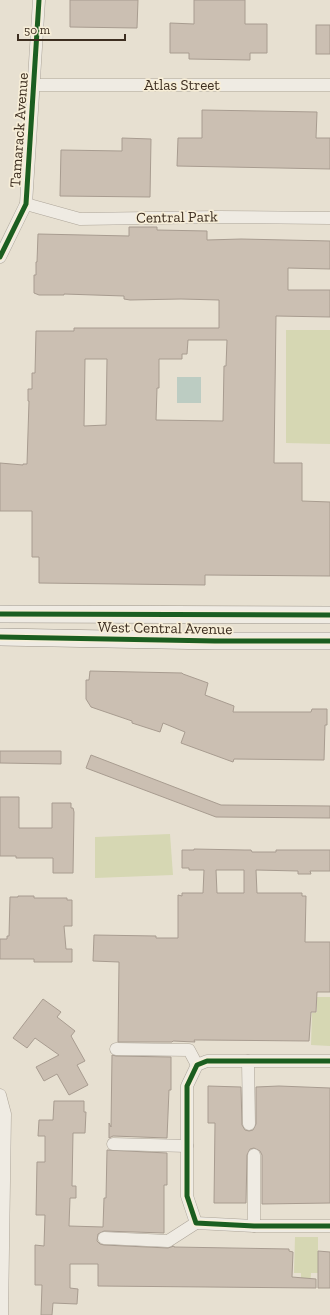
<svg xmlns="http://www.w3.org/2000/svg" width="330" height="1315" font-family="'Zilla Slab',serif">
  <rect width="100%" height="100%" fill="#e7e0d1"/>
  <g fill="#d6d7b3">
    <polygon points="286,330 330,330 330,444 286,443"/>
    <polygon points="170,834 173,875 95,878 95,837"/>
    <polygon points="317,997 330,997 330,1046 311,1045 312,1013 317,1012"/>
    <polygon points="295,1237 318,1237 318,1273 311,1273 310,1288 301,1288 301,1273 294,1273"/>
  </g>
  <rect fill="#bcccc2" x="177" y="377" width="24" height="26"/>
  <g fill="#cbbfb2" stroke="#a89c90" fill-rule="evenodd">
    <polygon points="70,0 138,0 137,28 70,27"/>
    <polygon points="194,0 245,0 245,24 267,24 267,53 250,53 250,60 189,59 189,53 170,53 170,23 194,24"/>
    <rect x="316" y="25" width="14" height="29"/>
    <polygon points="202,110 317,112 316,138 330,138 330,169 177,166 178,138 202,138"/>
    <polygon points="122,138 151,139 150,197 60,196 61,150 122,151"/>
    <path d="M129,227H157V230L207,231V240L241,239L330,241V269L288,268V290H330V317L276,316L274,463H302V501L330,502V576L205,575V585L39,583V557H32V511H0V463L23,465V464H27L29,401H28V389H32V373H35L36,331H74V328H219V300L181,299L130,300L124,299V296L64,294V295H39L34,293V275H36V262H37L38,234L129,236ZM188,340H227L226,366H224L223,421L156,420L157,388H159V359H182V354H187ZM85,359H107L106,425L84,426Z"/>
    <polygon points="90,671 182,673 183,674 208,683 205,695 234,706 233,712 311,712 312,709 327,709 327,725 325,725 324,760 234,759 233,762 181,743 185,732 163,723 160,732 132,723 132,721 91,707 86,699 86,680 89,680"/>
    <polygon points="0,751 61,751 61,764 0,763"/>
    <polygon points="91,755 221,805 330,806 330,818 216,817 86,768"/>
    <polygon points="0,797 19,797 19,828 52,828 52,803 71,803 71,808 73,808 74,812 73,873 53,873 53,858 16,858 16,856 0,856"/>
    <path d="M194,849L244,850H251L252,852H276V850H330V871H310L311,874H298V871L256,870L257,893H302V896H306L305,942H330V992H317L316,1012H311L309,1041L201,1040H194L195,1042L173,1041L172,1042H118L119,962L93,961L94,935L156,936V938H178V895L182,896V893H203L204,870H189V868H182V850H194ZM216,870H244V893H217Z"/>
    <polygon points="18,896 34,896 34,898 67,898 67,900 72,900 72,926 64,926 66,949 72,949 72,962 34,962 34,959 0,959 0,939 7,939 7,936 9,936 10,897 18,897"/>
    <polygon points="43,999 61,1012 57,1017 75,1031 71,1036 85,1061 77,1065 88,1085 69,1095 57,1074 44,1081 36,1067 59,1055 35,1038 27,1048 13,1038"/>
    <polygon points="112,1055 116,1056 171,1057 171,1090 169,1090 167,1138 113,1136 109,1138 109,1123 111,1127"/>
    <polygon points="208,1086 241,1087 242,1125 245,1130 249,1131 253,1130 256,1124 256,1087 279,1086 330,1088 330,1203 262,1204 262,1155 260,1151 254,1148 250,1149 247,1155 246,1203 214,1203 215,1123 208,1123"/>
    <polygon points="54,1101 84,1101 84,1112 86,1112 85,1133 73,1133 72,1186 76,1186 76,1198 70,1198 69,1226 103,1227 104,1198 106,1198 107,1150 167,1153 167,1185 164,1185 164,1233 104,1231 98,1234 97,1241 100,1244 104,1245 168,1248 174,1246 174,1247 289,1249 289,1251 293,1252 292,1277 316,1279 316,1288 98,1286 98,1264 70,1264 70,1288 78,1289 77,1304 53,1303 52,1315 41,1315 42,1285 35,1285 35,1245 44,1246 45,1215 36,1215 37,1162 45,1162 45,1136 38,1136 39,1120 53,1120"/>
    <polygon points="318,1251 330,1252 330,1288 318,1288"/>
  </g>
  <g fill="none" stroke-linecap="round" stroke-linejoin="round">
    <g stroke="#ada599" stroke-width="13">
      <g id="minor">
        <polyline points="34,85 330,85"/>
        <polyline points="26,204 80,219 217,217 330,218"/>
        <polyline points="0,257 26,204 39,0"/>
        <polyline points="116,1049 189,1050 197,1065"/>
        <polyline points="248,1061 249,1124"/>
        <polyline points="330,1061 207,1061 197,1065 187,1086 187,1196 196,1223 254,1226 330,1226"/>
        <polyline points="0,1095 5,1114 2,1315"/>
        <polyline points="113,1144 187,1146"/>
        <polyline points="254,1226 254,1155"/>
        <polyline points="104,1238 168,1241 196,1223"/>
      </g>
    </g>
    <g stroke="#9c958a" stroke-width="18">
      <g id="secondary">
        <polyline points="0,614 330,615"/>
        <polyline points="0,637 215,641 330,641"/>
      </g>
    </g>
    <use href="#minor" stroke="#efebe3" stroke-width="12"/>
    <use href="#secondary" stroke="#efebe3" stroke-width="17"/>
    <g stroke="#f7eed8" stroke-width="8">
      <g id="cycleway">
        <polyline points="0,257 26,204 39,0"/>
        <polyline points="0,614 330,615"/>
        <polyline points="0,637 215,641 330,641"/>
        <polyline points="330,1061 207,1061 197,1065 187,1086 187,1196 196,1223 254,1226 330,1226"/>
      </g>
    </g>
    <use href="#cycleway" stroke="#1b5e20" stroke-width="5"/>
  </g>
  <g text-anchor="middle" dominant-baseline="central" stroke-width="3.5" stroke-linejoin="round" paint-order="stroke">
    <g font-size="15" fill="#3d2e20" stroke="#f7eed8">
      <text x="182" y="85">Atlas Street</text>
      <text transform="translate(19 130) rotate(-86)">Tamarack Avenue</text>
      <text transform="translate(177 217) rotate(-1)">Central Park</text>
      <text transform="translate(165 628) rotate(1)">West Central Avenue</text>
    </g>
  </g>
  <path d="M18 34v6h107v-6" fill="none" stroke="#3d2e20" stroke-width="2"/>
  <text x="24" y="34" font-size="12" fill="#3d2e20" stroke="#f7eed8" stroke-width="3" paint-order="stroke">50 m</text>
</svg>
